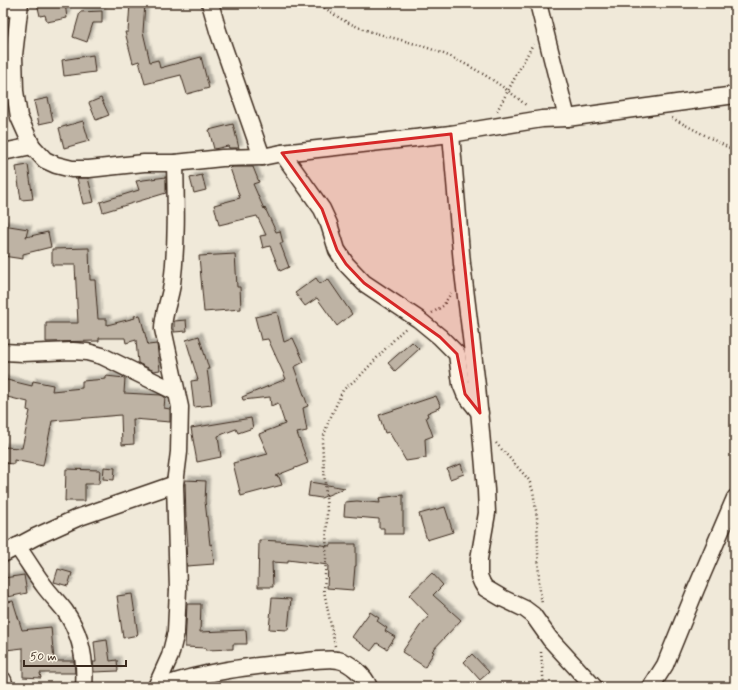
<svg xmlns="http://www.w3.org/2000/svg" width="738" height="690" font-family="Mynerve,sans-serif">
  <defs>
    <filter id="shadow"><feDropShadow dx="3.5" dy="-3.5" stdDeviation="1" flood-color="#0004"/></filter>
  </defs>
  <rect width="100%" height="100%" fill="#f0e9d9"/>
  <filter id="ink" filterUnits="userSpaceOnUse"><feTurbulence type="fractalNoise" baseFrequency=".025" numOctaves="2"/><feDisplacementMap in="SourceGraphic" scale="8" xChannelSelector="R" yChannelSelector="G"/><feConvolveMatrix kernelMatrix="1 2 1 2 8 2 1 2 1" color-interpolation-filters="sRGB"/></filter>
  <g filter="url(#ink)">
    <g fill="#beb3a4" stroke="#3b2a1e" filter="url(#shadow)">
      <polygon points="37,3 65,3 67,18 47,22 45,15 40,16"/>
      <polygon points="130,3 145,3 143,32 150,62 158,60 160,68 201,57 209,88 187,94 181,75 145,84 139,61 133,63 125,32 128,32"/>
      <polygon points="102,11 102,23 93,23 87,42 73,37 80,12"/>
      <polygon points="93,55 95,72 64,76 62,60"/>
      <polygon points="48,98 53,121 39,124 34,101"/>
      <polygon points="101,98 109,115 96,120 89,103"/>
      <polygon points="83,121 89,141 64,148 59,128"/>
      <polygon points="233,124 239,148 229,148 228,146 214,149 209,130"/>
      <polygon points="28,165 33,199 21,200 16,167"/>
      <polygon points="233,167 253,167 259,182 253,184 264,209 265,208 276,232 280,231 283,243 280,243 289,267 280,271 270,246 263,248 260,236 266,235 257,216 219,225 214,205 240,198 230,168"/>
      <polygon points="202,175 206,190 194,193 190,178"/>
      <polygon points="166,177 166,193 103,212 100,202 139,190 136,181"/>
      <polygon points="77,178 88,178 94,202 83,204"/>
      <polygon points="3,225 28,229 26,237 48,232 51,247 23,254 23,259 3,256"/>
      <polygon points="89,248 90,280 95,280 98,319 107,319 107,325 135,318 134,316 140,315 148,345 157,344 160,370 154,371 138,363 136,340 126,343 125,338 99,338 99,341 46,342 46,323 78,323 75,265 52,265 52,249"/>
      <polygon points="235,254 237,287 240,287 241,309 204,312 199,256"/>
      <polygon points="316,278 320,284 328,279 352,314 337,326 317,298 305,306 295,293"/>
      <polygon points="277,312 284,342 293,338 304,362 294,367 308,406 303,408 307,431 297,433 308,463 275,476 279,477 282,485 241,496 233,463 268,454 259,434 285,424 278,403 271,406 270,397 243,400 242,397 286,379 268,339 261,340 255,317"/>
      <polygon points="186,320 187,331 174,332 174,321"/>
      <polygon points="199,336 209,369 207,369 212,405 194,407 191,381 198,380 186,340"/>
      <polygon points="412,342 419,349 395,371 388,363"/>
      <polygon points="106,376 125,378 124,393 161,395 165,397 164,408 170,409 170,422 133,419 134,444 122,445 121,415 52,421 43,466 14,460 14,464 3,463 3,447 22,448 30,411 27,410 28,402 3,396 3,379 32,386 33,381 53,385 52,391 82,388 82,381 106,379"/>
      <polygon points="436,396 441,407 427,413 428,416 426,417 433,436 425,439 426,458 406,461 389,432 385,433 379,415"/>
      <polygon points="251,418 253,428 238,433 236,429 218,436 221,457 197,462 191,428"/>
      <polygon points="461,464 464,474 450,479 447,469"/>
      <polygon points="104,467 115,468 114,480 103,479"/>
      <polygon points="66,469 100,470 99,484 85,484 85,501 65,501"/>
      <polygon points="185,480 206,481 205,501 210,545 212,544 214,564 187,566 186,546 188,546 186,521"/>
      <polygon points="310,482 345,488 321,498 308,496"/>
      <polygon points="403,495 403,534 384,534 384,528 379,528 379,519 344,516 345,502 357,501 380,503 379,498"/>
      <polygon points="445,507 453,532 427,540 419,514"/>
      <polygon points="259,540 297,542 330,546 330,544 356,544 356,566 355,566 353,590 327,588 328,565 288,560 288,563 272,562 273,587 258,587"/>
      <polygon points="58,569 72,573 68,586 54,582"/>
      <polygon points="432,573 443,585 433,595 461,620 432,651 434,652 425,667 402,652 420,626 429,616 409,595"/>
      <polygon points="24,575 27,593 8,597 4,578"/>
      <polygon points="132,594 138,635 123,638 117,596"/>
      <polygon points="272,598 291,599 288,630 269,629"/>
      <polygon points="13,601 22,630 51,627 54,661 74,661 75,673 40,673 41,678 23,677 23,648 6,650 3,621 3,603"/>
      <polygon points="187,604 201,604 200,632 246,630 247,644 233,644 233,649 206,650 206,648 185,647"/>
      <polygon points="370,612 379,618 377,621 387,628 385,631 395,637 387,649 377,643 371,651 352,637"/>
      <polygon points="107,640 110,661 117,660 118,671 94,672 93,662 96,662 94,642"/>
      <polygon points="472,654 489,672 480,680 464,662"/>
    </g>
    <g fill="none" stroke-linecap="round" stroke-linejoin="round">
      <g stroke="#3b2a1e" stroke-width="19">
        <g id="minor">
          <polyline points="20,3 14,55 15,91 19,117 32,146 45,160 56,165 72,169 89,169 144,163 175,163 222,158 262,157 282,153 451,134 542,119 567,118 735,95"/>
          <polyline points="210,3 218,31 262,157"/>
          <polyline points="538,3 567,118"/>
          <polyline points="3,9 19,7"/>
          <polyline points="451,134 462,264 477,386 486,490 487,513 479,559 479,576 482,583 485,588 502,598 525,609 533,615 550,639 594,687"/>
          <polyline points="3,152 32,146"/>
          <polyline points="282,153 322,209 329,224 337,250 346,264 364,283 418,319 440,337 457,354 461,384 465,394 480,413"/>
          <polyline points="3,352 23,353 73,351 87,352 102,356 176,392"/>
          <path d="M17,546C27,560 35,574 45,587C51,595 59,603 65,611C81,634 86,660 84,687"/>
          <polyline points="3,554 35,537 77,518 175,484"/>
          <polyline points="3,680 5,687"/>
          <path d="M156,687L170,656L176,632L178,589L175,484L179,452L180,407L163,329C163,314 170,299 172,284C177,244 176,203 175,163"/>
          <path d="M161,687C204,671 252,666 298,662C308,661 329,658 338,660C350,662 365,676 369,687"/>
          <polyline points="651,687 665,665 696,589 735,498"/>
        </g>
      </g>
      <g stroke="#3b2a1e" stroke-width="2.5" stroke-dasharray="1 3" stroke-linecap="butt">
        <path d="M318,3C328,10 338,18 349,23C372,34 397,38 422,46C460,58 497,80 527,106"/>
        <polyline points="497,111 533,44"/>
        <polyline points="672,118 735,151"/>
        <polyline points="432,313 443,306 451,293"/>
        <polyline points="496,443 529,480 533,491 537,517 539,584 542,604"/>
        <polyline points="335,646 324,591 326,559 327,511 322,442 328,423 343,390 361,375 401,332 407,327"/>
        <polyline points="541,652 544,687"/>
      </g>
      <use href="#minor" stroke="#fcf5e5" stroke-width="16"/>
    </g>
  </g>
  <path fill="#d62828" fill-opacity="0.2" stroke="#d62828" stroke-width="3" stroke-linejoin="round" d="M451,134L480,413L465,394L457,354L440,337L364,283L346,264L337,250L322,209L282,153Z"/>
  <rect width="738" height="690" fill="none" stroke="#fcf5e5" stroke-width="16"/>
  <rect x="8" y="8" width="722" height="674" fill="none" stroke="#3b2a1e" stroke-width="1.5" filter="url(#ink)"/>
  <path d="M24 660v6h102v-6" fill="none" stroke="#3b2a1e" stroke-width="2"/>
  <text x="30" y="660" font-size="12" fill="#3b2a1e" stroke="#fcf5e5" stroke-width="3" paint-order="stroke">50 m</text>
</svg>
